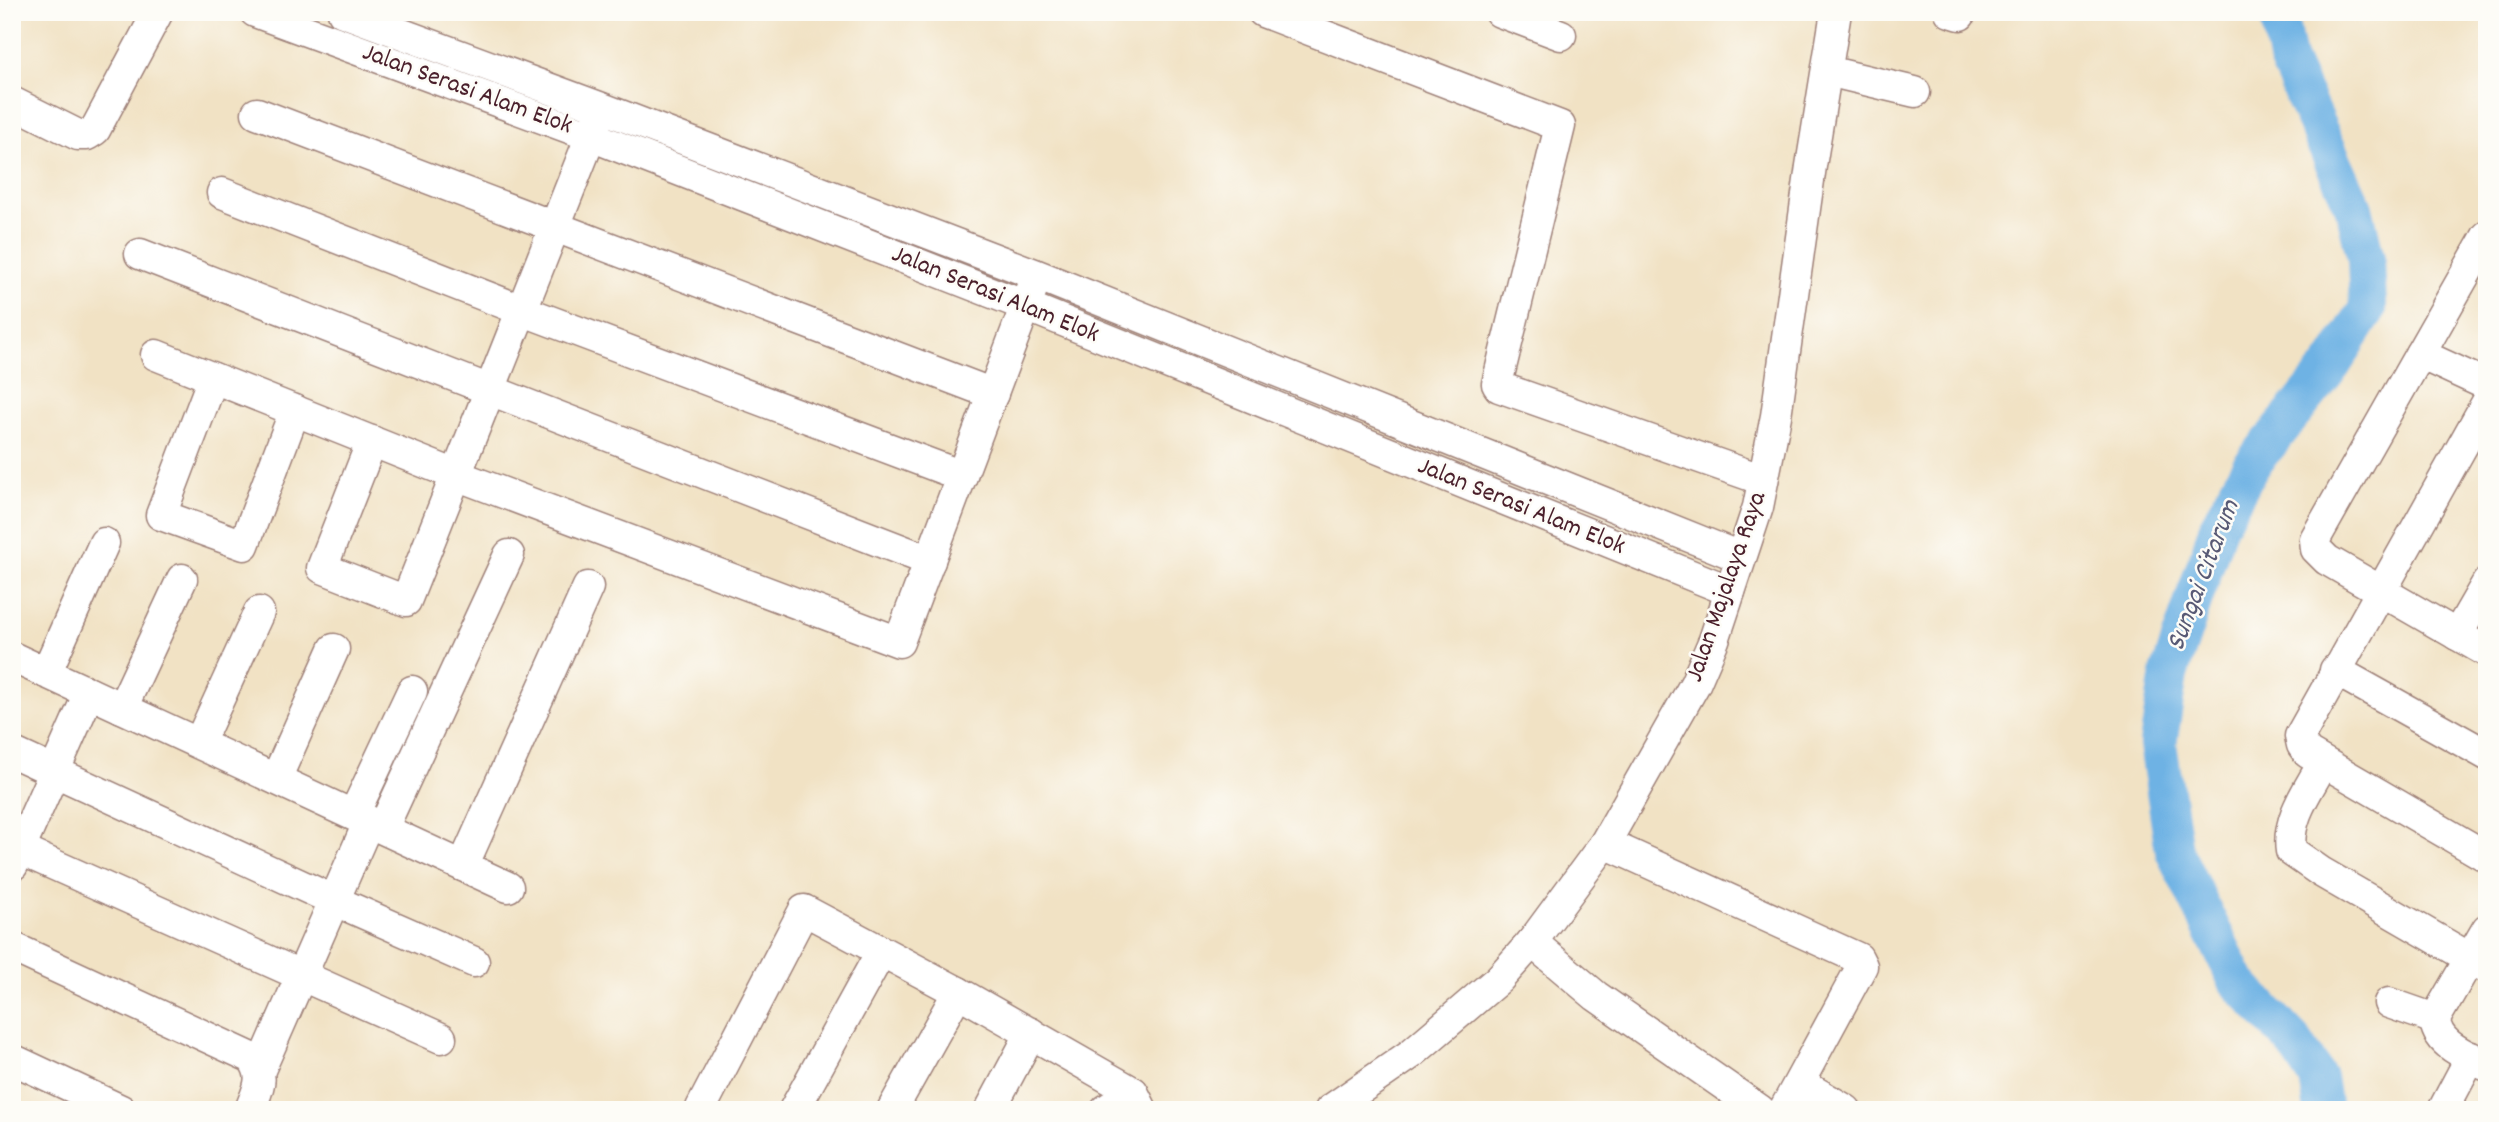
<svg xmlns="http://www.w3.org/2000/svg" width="2499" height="1122" font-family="Dekko,sans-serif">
  <rect width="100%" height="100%" fill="#fdfcf7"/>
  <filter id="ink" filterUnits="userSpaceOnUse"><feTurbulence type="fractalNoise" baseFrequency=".0143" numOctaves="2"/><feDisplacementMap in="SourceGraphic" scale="14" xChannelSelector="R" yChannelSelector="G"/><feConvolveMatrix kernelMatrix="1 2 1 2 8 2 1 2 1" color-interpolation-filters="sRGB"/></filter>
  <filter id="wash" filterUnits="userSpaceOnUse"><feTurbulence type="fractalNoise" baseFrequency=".00686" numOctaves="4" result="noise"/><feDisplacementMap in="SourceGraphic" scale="28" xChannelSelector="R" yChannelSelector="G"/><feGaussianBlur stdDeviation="1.57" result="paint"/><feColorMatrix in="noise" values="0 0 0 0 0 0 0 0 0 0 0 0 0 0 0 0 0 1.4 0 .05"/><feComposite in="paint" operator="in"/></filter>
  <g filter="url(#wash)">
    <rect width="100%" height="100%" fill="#f1e2c4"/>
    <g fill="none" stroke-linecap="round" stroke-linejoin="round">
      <polyline stroke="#6eb2e4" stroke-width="38" points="2278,12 2287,59 2354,208 2366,259 2368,308 2333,364 2250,467 2218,527 2169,674 2158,744 2174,851 2237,981 2295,1043 2318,1078 2323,1110"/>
    </g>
  </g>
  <g filter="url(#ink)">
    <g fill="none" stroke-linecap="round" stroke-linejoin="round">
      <g stroke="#9e8078" stroke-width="33">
        <g id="minor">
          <polyline points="255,12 591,136 1026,306 1730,591"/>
          <polyline points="343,12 602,108 1037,275 1740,557"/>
          <polyline points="1263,12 1560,126 1497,384 1499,387 1763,480"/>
          <polyline points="1500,12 1561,35"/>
          <polyline points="1950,12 1960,15"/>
          <polyline points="1827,71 1915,92"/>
          <polyline points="12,102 78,135 87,135 95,130 158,12"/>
          <polyline points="257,113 993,394"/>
          <polyline points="222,193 521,310 962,476"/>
          <polyline points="140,254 930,561"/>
          <polyline points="2420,354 2487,236"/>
          <polyline points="156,355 456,475 899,642 1032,289"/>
          <polyline points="213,378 161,515 244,545 295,410"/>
          <polyline points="2487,385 2420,354 2315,539 2316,549 2327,560 2487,652"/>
          <polyline points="2487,402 2300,736 2302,745 2308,753 2487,857"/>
          <polyline points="372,441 322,568 406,601 598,118"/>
          <polyline points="2457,635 2487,583"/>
          <polyline points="12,657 508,887"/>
          <polyline points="2335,670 2487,755"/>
          <polyline points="46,673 104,543"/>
          <polyline points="122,708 182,579"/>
          <polyline points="199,743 259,612"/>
          <polyline points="12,752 333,900 474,962"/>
          <path d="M2323,763C2309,789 2286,819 2291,851L2321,872L2487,968"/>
          <polyline points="276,779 334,649"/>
          <polyline points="354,814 412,691"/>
          <polyline points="383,828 509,555"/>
          <polyline points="1605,843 1858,958 1862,966 1784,1110"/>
          <polyline points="12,846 441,1038"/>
          <polyline points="13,865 89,693"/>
          <polyline points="463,866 588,587"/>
          <path d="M2487,929L2435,1019C2436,1045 2467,1055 2487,1066"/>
          <polyline points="1532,942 1596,996 1760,1110"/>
          <path d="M12,947L252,1058C266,1078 258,1088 250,1110"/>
          <polyline points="2389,1003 2435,1019"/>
          <polyline points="12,1059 121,1110"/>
          <polyline points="260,1070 369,821"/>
          <polyline points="1800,1083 1846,1110"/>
          <polyline points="701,1108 804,910 958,992 1133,1092 1142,1110"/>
          <polyline points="794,1110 881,952"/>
          <polyline points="892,1110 958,992"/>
          <polyline points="990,1110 1031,1033"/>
          <polyline points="1106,1110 1133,1092"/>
          <polyline points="1330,1110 1411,1054 1499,979 1532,942 1605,843 1695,684 1714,640 1758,507 1776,416 1811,166 1836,12"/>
          <polyline points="2443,1110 2471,1057"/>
        </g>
      </g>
      <use href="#minor" stroke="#fff" stroke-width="30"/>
    </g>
  </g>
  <g text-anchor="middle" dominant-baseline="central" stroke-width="5" stroke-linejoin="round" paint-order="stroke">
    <g font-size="26" fill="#4a1f2b" stroke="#fdfcf7">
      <text transform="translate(467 90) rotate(20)">Jalan Serasi Alam Elok</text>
      <text transform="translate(995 295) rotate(22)">Jalan Serasi Alam Elok</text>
      <text transform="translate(1521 507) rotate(22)">Jalan Serasi Alam Elok</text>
      <text transform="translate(1727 587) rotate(-71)">Jalan Majalaya Raya</text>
    </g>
    <g font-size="28" font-style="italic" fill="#585a75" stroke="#fdfcf7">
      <text transform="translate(2205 576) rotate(-69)">Sungai Citarum</text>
    </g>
  </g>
  <rect width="2499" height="1122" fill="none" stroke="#fdfcf7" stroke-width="42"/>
</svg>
